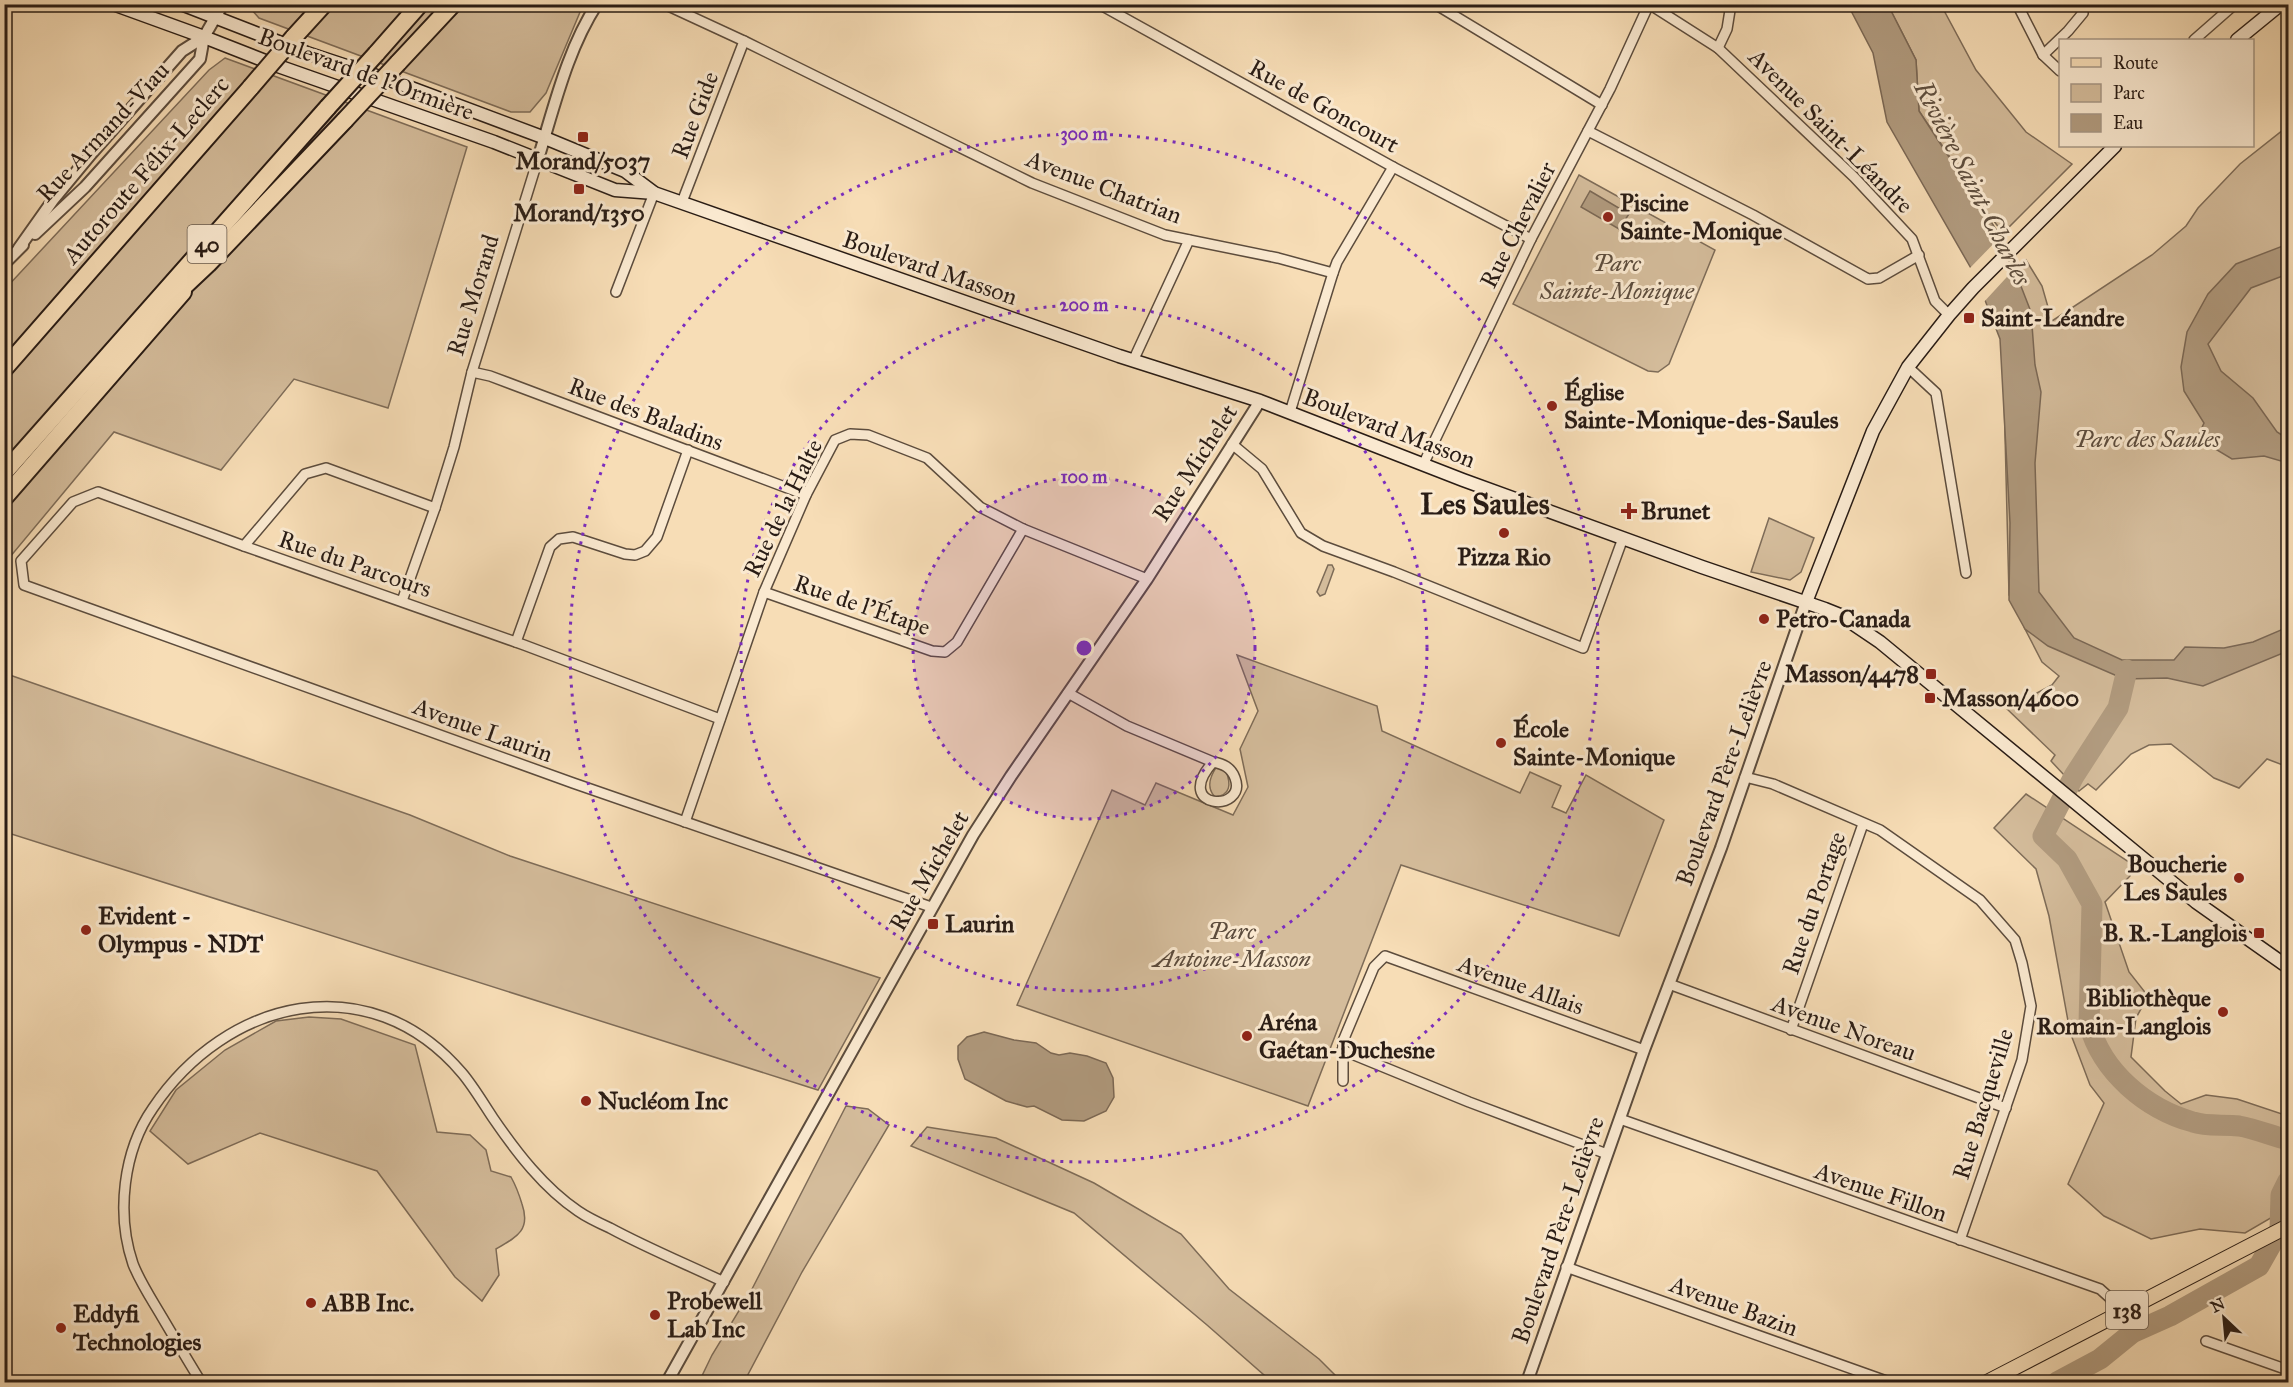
<svg xmlns="http://www.w3.org/2000/svg" width="2293" height="1387" font-family="'IM FELL Great Primer',serif">
  <rect width="100%" height="100%" fill="#f7ddb6"/>
  <filter id="stains"><feTurbulence type="fractalNoise" baseFrequency=".00333" numOctaves="4"/><feColorMatrix values="0 0 0 0 .2 0 0 0 0 .09 0 0 0 0 .02 0 0 0 .5 -.17"/></filter>
  <radialGradient id="worn" r=".72"><stop offset=".6" stop-color="#630" stop-opacity="0"/><stop offset="1" stop-color="#630" stop-opacity=".3"/></radialGradient>
  <g fill="#d4bc9b" stroke="#7e6c58" stroke-width="1.5">
    <polygon points="251,4 583,5 546,93 530,112 511,112 259,18 250,8"/>
    <polygon points="1888,5 1941,5 1976,70 2026,132 2072,164 2003,233 1984,208 1919,111 1916,60"/>
    <polygon points="225,58 467,147 388,408 294,379 221,470 114,432 5,563 5,289 209,70"/>
    <polygon points="2288,126 2288,767 2267,759 2239,788 2214,778 2171,744 2149,745 2131,754 2096,790 2088,784 2079,791 2051,761 2055,755 2007,709 2052,685 2059,676 2042,662 2025,629 2035,635 2009,595 2003,354 2015,273 2026,260 2042,286 2052,321 2152,255 2186,226 2198,208 2240,164"/>
    <polygon points="1579,175 1715,250 1669,364 1658,372 1648,371 1513,304"/>
    <polygon points="1769,518 1814,538 1801,572 1790,580 1751,572"/>
    <polygon points="1328,565 1332,565 1334,569 1325,594 1320,596 1317,592"/>
    <polygon points="1237,655 1377,706 1382,731 1520,793 1530,772 1561,786 1552,807 1566,813 1586,775 1664,820 1619,936 1401,865 1308,1106 1017,1005 1112,790 1145,805 1156,783 1233,815 1248,787 1240,749 1258,711"/>
    <polygon points="4,673 410,815 510,856 880,978 818,1090 5,832"/>
    <path d="M1217,766L1226,771C1231,784 1231,795 1215,797C1205,787 1211,775 1217,766Z"/>
    <polygon points="2026,794 2132,864 2130,876 2105,902 2129,972 2148,996 2136,1018 2131,1057 2165,1091 2181,1104 2206,1095 2237,1099 2288,1116 2288,1208 2245,1233 2200,1229 2151,1239 2104,1216 2068,1184 2104,1103 2090,1085 2070,1032 2049,916 2036,869 1994,828"/>
    <path d="M309,1017L341,1019L415,1045L437,1132L470,1135L486,1150L491,1171L511,1177C516,1186 519,1194 522,1204C531,1230 517,1237 496,1249L499,1275L482,1301L455,1277L377,1171L260,1133L188,1164L150,1131L176,1090L225,1050L276,1021Z"/>
    <polygon points="846,1106 868,1109 889,1125 802,1272 744,1382 699,1382 712,1355 751,1291"/>
    <polygon points="927,1127 996,1138 1094,1183 1181,1234 1229,1289 1319,1359 1342,1382 1272,1382 1207,1325 1074,1213 911,1146"/>
  </g>
  <g fill="#b19b7f" stroke="#7b6855" stroke-width="1.5">
    <polygon points="1848,5 1888,5 1916,60 1919,111 2003,240 2031,312 2035,365 2041,392 2035,463 2039,592 2074,638 2122,660 2174,660 2185,647 2224,648 2253,642 2288,627 2288,651 2203,686 2167,678 2124,679 2048,646 2025,629 2009,600 2010,523 2000,339 1976,277 1887,122 1873,53"/>
    <polygon points="1590,191 1629,214 1619,229 1581,207"/>
    <polygon points="2288,244 2288,274 2251,288 2208,344 2221,371 2253,398 2277,432 2288,439 2288,463 2264,456 2232,459 2197,438 2204,423 2184,391 2181,367 2187,332 2208,294 2236,264"/>
    <polygon points="984,1032 1014,1040 1036,1043 1051,1053 1059,1055 1070,1053 1087,1056 1106,1063 1113,1078 1114,1097 1106,1111 1084,1121 1062,1120 1034,1106 1027,1107 1006,1101 965,1079 958,1059 958,1046 967,1037"/>
  </g>
  <polygon fill="#f7ddb6" points="2003,234 2017,266 1983,303 1968,270"/>
  <g fill="none" stroke-linecap="round" stroke-linejoin="round">
    <g stroke="#b19b7f" stroke-width="21">
      <path d="M2127,670L2118,708L2074,776L2043,836L2067,859L2092,904L2089,1024C2102,1072 2146,1109 2193,1122C2207,1127 2224,1124 2239,1126C2256,1129 2272,1136 2288,1140"/>
      <polyline points="2057,1382 2100,1359 2132,1333 2170,1316 2259,1266 2280,1229 2281,1195 2288,1181"/>
    </g>
    <g stroke="#5c4c3d" stroke-width="12">
      <g id="minor">
        <polyline points="664,4 744,41 1032,183 1165,235 1278,258 1333,273 1337,262 1393,167"/>
        <polyline points="987,4 1011,4"/>
        <polyline points="1099,4 1393,167 1531,239"/>
        <polyline points="1435,4 1602,105"/>
        <polyline points="1649,4 1718,48 1854,177 1912,239 1935,301 1949,315"/>
        <polyline points="2017,4 2043,55 2060,71"/>
        <polyline points="2194,40 2235,4"/>
        <polyline points="1718,48 1727,29 1731,4"/>
        <polyline points="2043,55 2068,31 2083,13 2078,4"/>
        <polyline points="1588,131 1753,215 1868,279 1879,278 1919,255"/>
        <polyline points="682,202 744,41"/>
        <polyline points="616,292 654,193"/>
        <polyline points="1133,361 1189,240"/>
        <polyline points="1908,367 1936,393 1966,573"/>
        <polyline points="472,372 490,376 806,495"/>
        <polyline points="1290,412 1333,273"/>
        <polyline points="1232,444 1262,469 1301,533 1323,546 1394,572 1583,648 1623,538"/>
        <polyline points="1423,465 1531,239 1610,89 1649,4"/>
        <polyline points="244,546 305,474 326,468 435,508"/>
        <polyline points="764,592 932,651 945,652 957,642 1023,529"/>
        <polyline points="402,601 435,508 454,447 472,372 538,159"/>
        <polyline points="516,642 550,547 559,539 573,537 625,554 635,555 645,551 657,537 688,450"/>
        <polyline points="1068,693 1127,726 1213,762"/>
        <polyline points="720,719 524,645 244,546 98,492 73,502 21,561 24,585 573,783 931,907"/>
        <path d="M1213,762C1223,764 1231,767 1235,778C1248,813 1171,810 1213,762Z"/>
        <polyline points="1745,777 1773,784 1880,830 1980,900 2015,940 2022,963 2031,1006 2022,1060 1960,1240"/>
        <polyline points="685,822 764,592 806,495 835,440 850,434 868,435 927,458 980,507 1023,529 1147,579"/>
        <polyline points="1669,984 2006,1108"/>
        <polyline points="1791,1030 1863,824"/>
        <polyline points="1342,1050 1469,1102 1607,1154"/>
        <polyline points="1343,1081 1343,1041 1374,967 1385,956 1644,1050"/>
        <polyline points="1620,1119 2100,1289 2110,1298 2119,1314"/>
        <polyline points="1566,1267 1889,1382"/>
        <polyline points="2206,1341 2288,1370"/>
        <path d="M201,1382C188,1361 175,1339 162,1317C152,1300 140,1282 133,1264C116,1214 123,1151 153,1108C226,999 369,964 462,1073C473,1086 483,1103 493,1118C517,1153 544,1188 578,1211C588,1218 599,1223 610,1228C647,1248 686,1264 724,1282"/>
      </g>
    </g>
    <g stroke="#5c4c3d" stroke-width="14">
      <g id="tertiary">
        <path d="M538,159C554,108 567,50 597,4"/>
        <polyline points="35,234 85,187 200,59 204,37"/>
        <polyline points="19,248 53,200 91,154 182,51 204,37 223,4"/>
        <polyline points="4,264 23,245"/>
        <polyline points="667,1382 973,835 1011,776 1147,579 1260,401"/>
        <polyline points="1527,1382 1644,1050 1721,848 1806,602"/>
      </g>
    </g>
    <g stroke="#291c15" stroke-width="15">
      <g id="secondary">
        <polyline points="113,4 204,37 278,66 494,142 615,190 654,193 1119,356 1260,401 1463,480 1702,567 1825,609 1840,615 1880,642 2196,902 2288,967"/>
        <polyline points="181,4 307,53 398,83 545,138 625,171 653,192"/>
        <polyline points="2237,40 2281,4"/>
        <polyline points="1806,602 1873,431 1908,367 1949,315 1973,288 2115,146"/>
      </g>
    </g>
    <g stroke="#291c15" stroke-width="16">
      <polyline id="primary" points="1987,1382 2288,1226"/>
    </g>
    <g stroke="#291c15" stroke-width="20">
      <g id="motorway">
        <polyline points="293,38 324,4"/>
        <polyline points="376,54 420,4"/>
        <polyline points="398,63 453,4"/>
        <polyline points="173,297 208,264 345,120"/>
        <polyline points="4,369 251,87"/>
        <polyline points="4,473 328,107"/>
        <polyline points="4,498 183,292"/>
      </g>
    </g>
    <use href="#minor" stroke="#fae9d0" stroke-width="9"/>
    <use href="#tertiary" stroke="#fae9d0" stroke-width="10"/>
    <use href="#secondary" stroke="#fae9d0" stroke-width="12"/>
    <use href="#primary" stroke="#f7ddb6" stroke-width="14"/>
    <use href="#motorway" stroke="#f7ddb6" stroke-width="16"/>
    <g stroke="#291c15" stroke-width="20" stroke-linecap="butt">
      <g id="motorway-bridge">
        <polyline points="251,87 293,38"/>
        <polyline points="328,107 376,54"/>
        <polyline points="345,120 398,63"/>
      </g>
    </g>
    <use href="#motorway-bridge" stroke="#f7ddb6" stroke-width="16"/>
  </g>
  <circle cx="1084" cy="648" r="171" fill="#7b2cbf" fill-opacity=".12"/>
  <g fill="none" stroke="#7b2cbf" stroke-width="3" stroke-dasharray="3 6">
    <circle cx="1084" cy="648" r="171"/>
    <circle cx="1084" cy="648" r="343"/>
    <circle cx="1084" cy="648" r="514"/>
  </g>
  <g fill="#8f2418" stroke="#fae9d0" stroke-width="2">
    <rect x="577" y="131" width="12" height="12" rx="3"/>
    <rect x="573" y="183" width="12" height="12" rx="3"/>
    <circle cx="1608" cy="217" r="6"/>
    <rect x="1963" y="312" width="12" height="12" rx="3"/>
    <circle cx="1552" cy="406" r="6"/>
    <path d="M1626 502h6v6h6v6h-6v6h-6v-6h-6v-6h6z"/>
    <circle cx="1504" cy="533" r="6"/>
    <circle cx="1764" cy="619" r="6"/>
    <rect x="1925" y="668" width="12" height="12" rx="3"/>
    <rect x="1924" y="692" width="12" height="12" rx="3"/>
    <circle cx="1501" cy="743" r="6"/>
    <circle cx="2239" cy="878" r="6"/>
    <rect x="927" y="918" width="12" height="12" rx="3"/>
    <circle cx="86" cy="930" r="6"/>
    <rect x="2253" y="927" width="12" height="12" rx="3"/>
    <circle cx="2223" cy="1012" r="6"/>
    <circle cx="1247" cy="1036" r="6"/>
    <circle cx="586" cy="1101" r="6"/>
    <circle cx="311" cy="1303" r="6"/>
    <circle cx="655" cy="1315" r="6"/>
    <circle cx="61" cy="1328" r="6"/>
  </g>
  <g text-anchor="middle" dominant-baseline="central" stroke-width="6" stroke-linejoin="round" paint-order="stroke">
    <g fill="#fae9d0" stroke="#685a4d" stroke-width="1.5">
      <rect x="187.5" y="225" width="39" height="38" rx="4.5"/>
      <rect x="2106" y="1291" width="42" height="38" rx="4.5"/>
    </g>
    <g font-size="22" font-weight="bold" fill="#291c15">
      <text x="207" y="244">40</text>
      <text x="2127" y="1310">138</text>
    </g>
    <g font-size="24" fill="#291c15" stroke="#fae9d0">
      <text transform="translate(366 74) rotate(20)">Boulevard de l'Ormière</text>
      <text transform="translate(1324 106) rotate(29)">Rue de Goncourt</text>
      <text transform="translate(695 115) rotate(-69)">Rue Gide</text>
      <text transform="translate(1831 131) rotate(45)">Avenue Saint-Léandre</text>
      <text transform="translate(103 132) rotate(-47)">Rue Armand-Viau</text>
      <text transform="translate(146 170) rotate(-49)">Autoroute Félix-Leclerc</text>
      <text transform="translate(1104 187) rotate(21)">Avenue Chatrian</text>
      <text transform="translate(1518 225) rotate(-63)">Rue Chevalier</text>
      <text transform="translate(930 268) rotate(19)">Boulevard Masson</text>
      <text transform="translate(473 295) rotate(-73)">Rue Morand</text>
      <text transform="translate(646 414) rotate(21)">Rue des Baladins</text>
      <text transform="translate(1389 428) rotate(21)">Boulevard Masson</text>
      <text transform="translate(1195 463) rotate(-57)">Rue Michelet</text>
      <text transform="translate(783 508) rotate(-64)">Rue de la Halte</text>
      <text transform="translate(355 564) rotate(19)">Rue du Parcours</text>
      <text transform="translate(862 605) rotate(19)">Rue de l'Étape</text>
      <text transform="translate(483 730) rotate(20)">Avenue Laurin</text>
      <text transform="translate(1724 773) rotate(-70)">Boulevard Père-Lelièvre</text>
      <text transform="translate(929 871) rotate(-60)">Rue Michelet</text>
      <text transform="translate(1814 903) rotate(-71)">Rue du Portage</text>
      <text transform="translate(1521 985) rotate(20)">Avenue Allais</text>
      <text transform="translate(1844 1028) rotate(20)">Avenue Noreau</text>
      <text transform="translate(1983 1104) rotate(-73)">Rue Bacqueville</text>
      <text transform="translate(1881 1192) rotate(19)">Avenue Fillon</text>
      <text transform="translate(1558 1230) rotate(-71)">Boulevard Père-Lelièvre</text>
      <text transform="translate(1734 1306) rotate(20)">Avenue Bazin</text>
    </g>
    <g font-size="24" font-weight="bold" fill="#291c15" stroke="#fae9d0" text-anchor="start">
      <text x="583" y="161" text-anchor="middle">Morand/5037</text>
      <text x="1620" y="203">Piscine<tspan x="1620" dy="28">Sainte-Monique</tspan></text>
      <text x="579" y="213" text-anchor="middle">Morand/1350</text>
      <text x="1981" y="318">Saint-Léandre</text>
      <text x="1564" y="392">Église<tspan x="1564" dy="28">Sainte-Monique-des-Saules</tspan></text>
      <text x="1641" y="511">Brunet</text>
      <text x="1504" y="557" text-anchor="middle">Pizza Rio</text>
      <text x="1776" y="619">Petro-Canada</text>
      <text x="1919" y="674" text-anchor="end">Masson/4478</text>
      <text x="1942" y="698">Masson/4600</text>
      <text x="1513" y="729">École<tspan x="1513" dy="28">Sainte-Monique</tspan></text>
      <text x="2227" y="864" text-anchor="end">Boucherie<tspan x="2227" dy="28">Les Saules</tspan></text>
      <text x="98" y="916">Evident -<tspan x="98" dy="28">Olympus - NDT</tspan></text>
      <text x="945" y="924">Laurin</text>
      <text x="2247" y="933" text-anchor="end">B. R.-Langlois</text>
      <text x="2211" y="998" text-anchor="end">Bibliothèque<tspan x="2211" dy="28">Romain-Langlois</tspan></text>
      <text x="1259" y="1022">Aréna<tspan x="1259" dy="28">Gaétan-Duchesne</tspan></text>
      <text x="598" y="1101">Nucléom Inc</text>
      <text x="667" y="1301">Probewell<tspan x="667" dy="28">Lab Inc</tspan></text>
      <text x="323" y="1303">ABB Inc.</text>
      <text x="73" y="1314">Eddyfi<tspan x="73" dy="28">Technologies</tspan></text>
    </g>
    <g font-size="24" font-style="italic" fill="#5c4c3d" stroke="#fae9d0">
      <text x="1617" y="263">Parc<tspan x="1617" dy="28">Sainte-Monique</tspan></text>
      <text x="2147" y="439">Parc des Saules</text>
      <text x="1232" y="931">Parc<tspan x="1232" dy="28">Antoine-Masson</tspan></text>
    </g>
    <g font-size="26" font-style="italic" fill="#5f4f3f" stroke="#fae9d0">
      <text transform="translate(1973 183) rotate(63)">Rivière Saint-Charles</text>
    </g>
    <g font-size="30" font-weight="bold" fill="#291c15" stroke="#fae9d0">
      <text x="1485" y="504">Les Saules</text>
    </g>
  </g>
  <circle cx="1084" cy="648" r="9" fill="#7b2cbf" stroke="#fae9d0" stroke-width="3"/>
  <g font-size="18" text-anchor="middle" font-weight="bold" fill="#7b2cbf" stroke="#fae9d0" stroke-width="6" stroke-linejoin="round" paint-order="stroke">
    <text x="1084" y="140">300 m</text>
    <text x="1084" y="311">200 m</text>
    <text x="1084" y="483">100 m</text>
  </g>
  <rect width="2293" height="1387" fill="none" stroke="#f7ddb6" stroke-width="24"/>
  <rect x="6" y="6" width="2281" height="1375" fill="none" stroke="#291c15" stroke-width="3"/>
  <rect x="12" y="12" width="2269" height="1363" fill="none" stroke="#291c15" stroke-width="1.5"/>
  <rect x="2059" y="39" width="195" height="108" fill="#fae9d0" stroke="#a69785" stroke-width="1.5"/>
  <rect x="2071" y="58" width="30" height="9" fill="#f7ddb6" stroke="#a69785" stroke-width="1.5"/>
  <text x="2113" y="69" font-size="18" fill="#291c15">Route</text>
  <rect x="2071" y="84" width="30" height="18" fill="#d4bc9b" stroke="#a69785" stroke-width="1.5"/>
  <text x="2113" y="99" font-size="18" fill="#291c15">Parc</text>
  <rect x="2071" y="114" width="30" height="18" fill="#b19b7f" stroke="#a69785" stroke-width="1.5"/>
  <text x="2113" y="129" font-size="18" fill="#291c15">Eau</text>
  <g transform="translate(2224 1318) rotate(334)" stroke="#fae9d0" stroke-width="4.5" paint-order="stroke">
  <path d="M0-4.5L10 22L0 15L-10 22Z" fill="#291c15"/>
  <text y="-9" font-size="16" font-weight="bold" text-anchor="middle" fill="#291c15">N</text>
  </g>
  <rect width="100%" height="100%" filter="url(#stains)"/>
  <rect width="100%" height="100%" fill="url(#worn)"/>
</svg>
